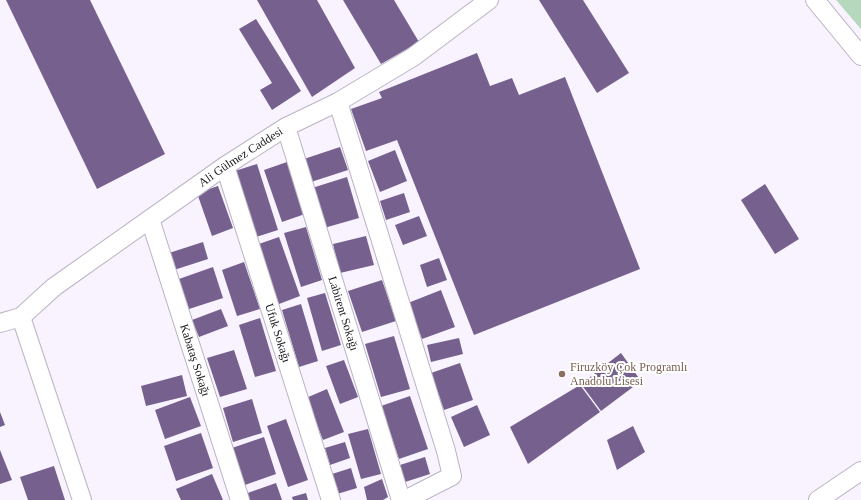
<svg xmlns="http://www.w3.org/2000/svg" width="861" height="500" font-family="Georgia,serif">
  <rect width="100%" height="100%" fill="#f8f3ff"/>
  <polygon fill="#b6d9be" points="836,0 861,0 861,29"/>
  <g fill="#75608e">
    <polygon points="6,0 90,0 165,154 97,189"/>
    <polygon points="257,0 317,0 355,68 312,97"/>
    <polygon points="343,0 394,0 419,42 381,64"/>
    <polygon points="539,0 583,0 629,73 597,93"/>
    <polygon points="256,19 301,91 272,110 260,90 272,83 239,29"/>
    <polygon points="477,53 490,86 512,78 519,95 565,77 640,269 474,335 397,140 366,151 351,109 382,98 379,92"/>
    <polygon points="340,147 348,170 311,182 304,159"/>
    <polygon points="395,150 407,181 380,192 368,161"/>
    <polygon points="287,162 305,214 282,222 264,170"/>
    <polygon points="257,164 278,230 256,237 235,171"/>
    <polygon points="347,177 359,218 324,228 312,188"/>
    <polygon points="765,184 799,239 775,254 741,200"/>
    <polygon points="218,186 233,228 212,236 197,193"/>
    <polygon points="404,193 410,212 386,220 380,201"/>
    <polygon points="419,216 427,236 403,245 395,225"/>
    <polygon points="306,227 322,280 301,287 284,233"/>
    <polygon points="366,236 374,265 340,273 333,244"/>
    <polygon points="279,237 300,296 279,304 256,245"/>
    <polygon points="203,242 208,259 174,270 169,253"/>
    <polygon points="439,258 447,280 427,287 420,265"/>
    <polygon points="244,262 260,309 237,316 222,270"/>
    <polygon points="213,267 223,298 189,309 179,279"/>
    <polygon points="382,280 396,321 362,332 348,291"/>
    <polygon points="441,290 455,327 422,339 408,303"/>
    <polygon points="325,293 341,345 322,351 307,298"/>
    <polygon points="301,304 318,361 299,367 282,310"/>
    <polygon points="221,309 228,326 199,337 192,320"/>
    <polygon points="260,318 276,371 255,377 239,325"/>
    <polygon points="394,336 410,389 381,397 365,344"/>
    <polygon points="459,338 463,354 431,362 427,345"/>
    <polygon points="234,350 247,389 220,397 207,358"/>
    <polygon points="621,353 641,381 601,411 581,384"/>
    <polygon points="344,360 358,397 340,404 326,366"/>
    <polygon points="460,363 473,400 444,410 431,373"/>
    <polygon points="182,375 187,396 146,406 141,386"/>
    <polygon points="580,385 600,412 528,464 510,427"/>
    <polygon points="327,389 344,432 323,440 306,398"/>
    <polygon points="410,396 428,449 399,459 381,406"/>
    <polygon points="190,397 201,426 165,439 155,410"/>
    <polygon points="252,399 262,433 233,442 223,408"/>
    <polygon points="477,405 490,435 464,447 451,417"/>
    <polygon points="0,412 5,425 0,427"/>
    <polygon points="286,419 308,480 288,487 267,426"/>
    <polygon points="633,426 645,452 617,470 607,440"/>
    <polygon points="368,429 381,474 361,479 348,434"/>
    <polygon points="201,433 213,468 176,481 164,446"/>
    <polygon points="264,437 276,474 245,485 232,448"/>
    <polygon points="345,442 350,458 330,465 325,448"/>
    <polygon points="0,450 12,480 0,484"/>
    <polygon points="425,457 430,474 405,482 400,465"/>
    <polygon points="54,466 65,500 28,500 20,477"/>
    <polygon points="351,468 357,488 337,494 332,474"/>
    <polygon points="212,474 223,500 181,500 176,489"/>
    <polygon points="382,479 388,497 383,500 367,500 364,487"/>
    <polygon points="276,483 282,500 248,500 245,494"/>
    <polygon points="306,493 308,500 293,500 292,497"/>
  </g>
  <g fill="none" stroke-linecap="round" stroke-linejoin="round">
    <g stroke="#bbb4c3" stroke-width="20">
      <g id="street">
        <polyline points="815,0 861,56"/>
        <polyline points="338,102 446,451 452,476 405,500"/>
        <path id="s1" d="M286,127L401,500"/>
        <path id="s2" d="M225,166L331,500"/>
        <path id="s3" d="M150,219L240,500"/>
        <polyline points="21,317 82,500"/>
        <path id="s4" d="M0,323L21,317L54,287L225,166L286,127L338,102L413,57L489,0"/>
        <polyline points="818,500 861,471"/>
      </g>
    </g>
    <use href="#street" stroke="#fff" stroke-width="18"/>
  </g>
  <circle fill="#8d6e63" stroke="#fff" stroke-width="1.5" cx="562" cy="374" r="4"/>
  <g text-anchor="middle" dominant-baseline="central" stroke-width="4" stroke-linejoin="round" paint-order="stroke">
    <g font-size="12" fill="#222025" stroke="#fff">
      <text stroke="none"><textPath href="#s4" startOffset="294">Ali Gülmez Caddesi</textPath></text>
      <text stroke="none"><textPath href="#s1" startOffset="195">Labirent Sokağı</textPath></text>
      <text stroke="none"><textPath href="#s2" startOffset="175">Ufuk Sokağı</textPath></text>
      <text stroke="none"><textPath href="#s3" startOffset="148">Kabataş Sokağı</textPath></text>
    </g>
    <g font-size="12" fill="#785e54" stroke="#fff" text-anchor="start">
      <text x="570" y="367">Firuzköy Çok Programlı<tspan x="570" dy="14">Anadolu Lisesi</tspan></text>
    </g>
  </g>
</svg>
